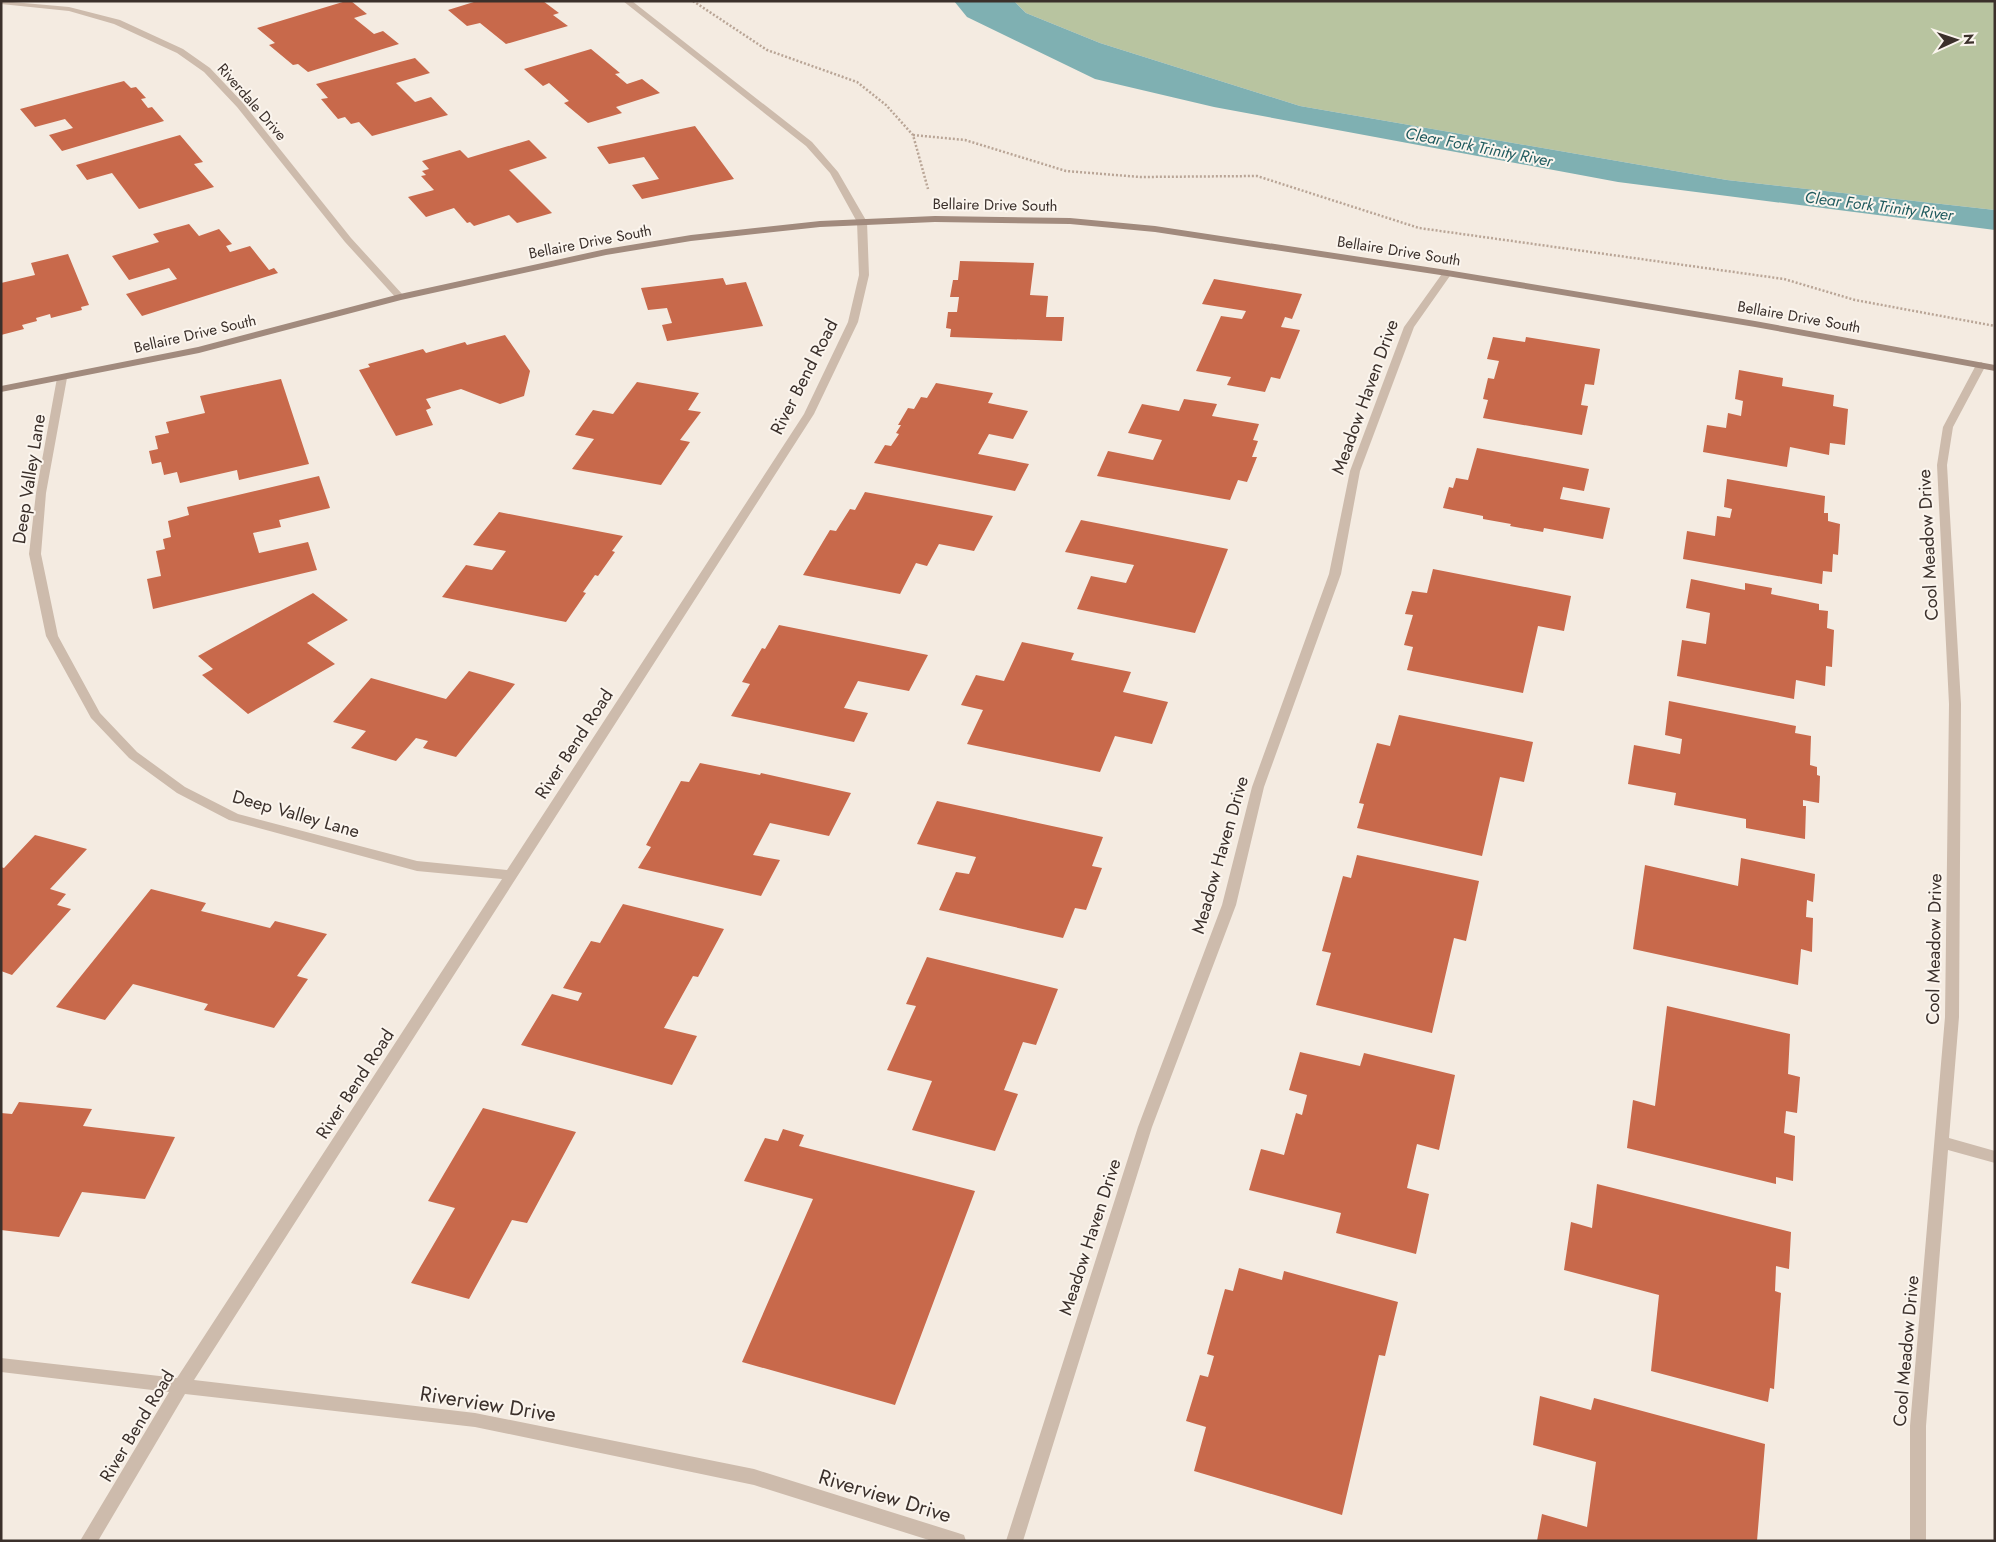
<svg xmlns="http://www.w3.org/2000/svg" width="1996" height="1542" font-family="Jost,sans-serif">
  <rect width="100%" height="100%" fill="#f4ebe1"/>
  <polygon fill="#b8c4a0" points="1014,1 1995,1 1995,210 1727,180 1300,106 1100,43 1026,13"/>
  <polygon fill="#7fb0b2" points="954,1 1014,1 1026,13 1100,43 1300,106 1727,180 1995,210 1995,230 1618,182 1214,107 1095,79 967,17"/>
  <g fill="#c8694b">
    <polygon points="346,1 351,1 367,14 354,18 374,34 383,31 399,44 308,72 298,64 293,65 269,45 275,43 257,28"/>
    <polygon points="477,1 543,1 559,13 553,15 568,26 506,44 480,23 467,26 448,10"/>
    <polygon points="591,49 620,73 615,74 627,84 642,79 660,93 616,107 622,113 588,123 564,103 569,101 549,83 543,86 524,69"/>
    <polygon points="415,58 430,73 396,83 415,102 431,97 448,115 372,136 359,122 351,124 345,117 338,119 321,99 328,98 316,84"/>
    <polygon points="124,81 131,88 136,87 146,98 141,99 148,108 152,107 164,121 62,151 49,135 73,128 65,119 35,127 20,109"/>
    <polygon points="695,126 734,179 642,199 632,185 659,179 644,157 609,164 597,147"/>
    <polygon points="180,135 203,162 194,164 214,187 139,209 112,173 87,180 76,165"/>
    <polygon points="529,140 547,158 509,170 552,213 517,223 509,215 474,226 470,222 467,223 454,208 426,217 408,197 434,190 421,176 426,175 422,171 429,169 422,161 460,150 468,158"/>
    <polygon points="189,224 199,236 219,229 232,244 226,246 230,252 250,246 269,270 274,268 278,273 142,316 126,294 177,279 169,268 129,280 112,256 159,242 153,234"/>
    <polygon points="68,254 89,305 81,307 82,310 51,318 50,314 36,318 37,321 22,325 24,329 1,335 1,283 35,275 31,263"/>
    <polygon points="960,261 1034,263 1030,295 1048,296 1046,317 1064,317 1062,341 950,337 951,329 946,328 948,312 957,312 959,297 950,297 953,280 958,280"/>
    <polygon points="723,278 726,285 746,282 763,326 667,341 662,325 672,323 667,308 648,310 641,288"/>
    <polygon points="1214,279 1302,294 1292,319 1285,317 1281,327 1300,330 1280,379 1271,377 1265,392 1227,385 1231,377 1196,371 1221,316 1242,319 1246,311 1202,304"/>
    <polygon points="505,335 530,371 524,396 500,404 461,389 426,399 431,408 426,410 433,425 396,436 359,370 370,367 368,364 423,349 426,353 465,342 467,345"/>
    <polygon points="1493,337 1525,342 1526,337 1600,349 1594,385 1585,384 1581,405 1588,406 1582,435 1483,418 1488,400 1483,399 1488,378 1494,379 1499,361 1487,359"/>
    <polygon points="1739,370 1783,378 1782,386 1834,395 1833,406 1848,409 1845,445 1830,443 1829,455 1790,447 1787,467 1703,452 1707,425 1726,428 1728,413 1741,416 1743,401 1735,399"/>
    <polygon points="281,379 309,464 239,480 237,470 180,483 177,472 164,475 161,462 152,464 149,451 158,449 155,436 169,433 166,422 205,413 200,396"/>
    <polygon points="637,382 699,393 688,410 701,412 680,440 690,442 661,485 572,469 594,439 575,435 593,410 613,414"/>
    <polygon points="936,383 993,393 988,403 1028,411 1013,439 989,434 978,454 1029,464 1015,491 874,463 885,445 891,446 899,434 896,433 901,425 898,425 908,408 914,409 921,397 927,398"/>
    <polygon points="1184,399 1217,404 1212,416 1259,424 1253,440 1258,441 1252,457 1257,457 1247,482 1238,480 1230,500 1097,476 1108,451 1153,460 1162,440 1128,433 1142,404 1179,411"/>
    <polygon points="1477,448 1589,469 1584,491 1563,487 1560,499 1610,508 1603,539 1544,528 1543,532 1510,526 1511,524 1483,519 1483,516 1443,508 1449,487 1453,488 1456,478 1468,480"/>
    <polygon points="319,476 330,508 279,520 281,527 253,533 259,553 308,542 317,570 153,609 147,579 161,576 156,551 165,549 163,539 171,537 168,521 189,515 187,507"/>
    <polygon points="1727,479 1825,496 1824,513 1828,513 1828,521 1840,524 1838,555 1833,554 1832,572 1823,571 1822,584 1683,559 1687,531 1715,536 1717,516 1730,518 1732,509 1724,507"/>
    <polygon points="865,492 993,516 974,551 939,544 927,566 916,563 900,594 803,575 830,530 836,531 850,509 855,510"/>
    <polygon points="499,512 623,536 612,551 615,552 598,576 595,575 583,592 586,593 566,622 442,597 466,565 492,570 506,551 473,545"/>
    <polygon points="1081,520 1228,549 1195,633 1077,609 1091,576 1126,583 1134,565 1065,552"/>
    <polygon points="1433,569 1571,596 1564,631 1538,626 1523,693 1407,670 1413,647 1404,645 1413,615 1405,614 1412,591 1427,593"/>
    <polygon points="1691,579 1745,590 1745,583 1772,588 1771,594 1819,604 1819,610 1828,611 1827,628 1834,630 1832,667 1826,666 1825,686 1796,680 1794,699 1677,676 1682,640 1706,644 1710,613 1686,608"/>
    <polygon points="313,593 348,620 307,643 335,664 248,714 202,675 213,669 198,656"/>
    <polygon points="779,625 928,655 909,691 858,681 844,708 868,713 854,742 731,716 750,684 742,682 762,648 765,649"/>
    <polygon points="1022,642 1074,653 1071,660 1131,672 1123,692 1168,702 1152,744 1115,736 1100,772 967,744 983,710 961,705 976,675 1004,681"/>
    <polygon points="469,671 515,684 456,757 423,748 428,741 416,738 396,761 351,748 366,731 333,722 371,678 446,699"/>
    <polygon points="1669,701 1796,726 1795,733 1811,736 1810,765 1817,767 1817,775 1820,776 1819,803 1803,800 1803,806 1806,806 1805,839 1746,828 1746,819 1674,805 1676,793 1628,784 1634,745 1680,754 1682,739 1665,735"/>
    <polygon points="1399,715 1533,742 1524,782 1500,777 1482,856 1357,828 1364,804 1359,803 1377,743 1390,746"/>
    <polygon points="700,763 760,775 761,773 851,793 829,836 770,823 753,855 780,860 761,896 638,868 651,847 646,845 681,781 689,782"/>
    <polygon points="937,801 1103,837 1092,866 1102,868 1086,910 1075,908 1063,938 939,910 956,872 969,874 976,857 917,844"/>
    <polygon points="35,835 87,849 50,889 66,894 57,905 71,909 12,975 1,971 1,867 4,868"/>
    <polygon points="1357,855 1479,881 1466,941 1454,938 1432,1033 1316,1005 1331,953 1322,951 1343,876 1351,878"/>
    <polygon points="1741,858 1815,874 1813,902 1807,900 1806,917 1813,918 1812,952 1801,949 1798,985 1633,949 1645,865 1738,886"/>
    <polygon points="151,889 206,903 201,911 270,928 275,921 327,934 297,976 308,979 274,1028 204,1010 208,1004 133,984 105,1020 56,1007"/>
    <polygon points="623,904 724,929 698,977 693,976 664,1028 697,1036 672,1085 521,1045 552,994 578,1001 582,993 563,988 591,941 600,943"/>
    <polygon points="927,957 1058,989 1036,1045 1023,1042 1004,1090 1018,1094 995,1151 912,1130 932,1081 887,1070 916,1006 906,1004"/>
    <polygon points="1667,1006 1790,1034 1788,1074 1800,1077 1797,1113 1786,1111 1784,1133 1795,1136 1793,1181 1776,1177 1776,1184 1627,1148 1633,1100 1655,1106"/>
    <polygon points="1300,1052 1360,1066 1364,1053 1455,1075 1439,1150 1417,1144 1407,1188 1429,1194 1416,1254 1336,1233 1341,1213 1249,1190 1261,1149 1284,1155 1296,1113 1302,1115 1307,1095 1289,1090"/>
    <polygon points="19,1102 92,1109 83,1126 175,1137 145,1199 82,1192 59,1237 1,1230 1,1113 12,1114"/>
    <polygon points="483,1108 576,1132 527,1223 512,1220 469,1299 411,1283 455,1208 428,1201"/>
    <polygon points="783,1129 804,1135 799,1146 975,1191 895,1405 742,1362 813,1199 744,1181 765,1138 778,1141"/>
    <polygon points="1597,1184 1791,1232 1789,1269 1776,1266 1775,1291 1781,1293 1774,1389 1770,1388 1768,1402 1651,1371 1659,1295 1564,1270 1571,1222 1592,1228"/>
    <polygon points="1239,1268 1282,1280 1284,1271 1398,1302 1385,1356 1379,1355 1342,1515 1194,1471 1206,1427 1186,1421 1200,1375 1208,1377 1214,1356 1207,1354 1225,1289 1233,1291"/>
    <polygon points="1540,1396 1591,1410 1594,1398 1765,1444 1757,1541 1537,1541 1542,1514 1587,1527 1596,1462 1533,1445"/>
  </g>
  <g fill="none" stroke-linecap="round" stroke-linejoin="round">
    <g stroke="#b9a596" stroke-width="2.5" stroke-dasharray="2 2" stroke-linecap="butt">
      <polyline points="693,1 767,50 857,82 886,105 913,135 928,189"/>
      <polyline points="913,135 965,140 1066,171 1140,177 1257,176 1419,228 1784,279 1855,300 1995,326"/>
    </g>
    <g fill="#cdbbac" fill-rule="evenodd">
      <polygon points="1,1 69,7 120,20 183,49 210,68 243,103 351,238 403,295 403,299 397,299 345,242 237,107 204,72 177,53 114,24 69,11 1,4"/>
      <polygon points="623,1 632,1 812,142 838,172 867,222 869,275 858,322 814,414 194,1380 475,1413 754,1469 958,1533 964,1535 966,1541 932,1541 754,1485 475,1427 185,1394 98,1541 80,1541 169,1392 1,1372 1,1358 177,1378 502,879 417,871 229,820 177,793 129,758 91,718 46,636 29,554 36,493 57,378 62,375 67,378 46,493 41,554 58,636 100,713 137,752 185,787 238,814 417,861 507,870 804,414 848,322 859,275 857,222 830,173 806,146"/>
      <polygon points="1447,270 1452,273 1414,327 1360,471 1341,574 1264,787 1236,905 1152,1127 1023,1541 1006,1541 1138,1127 1222,905 1252,787 1329,574 1350,471 1404,327 1444,271"/>
      <polygon points="1981,362 1986,365 1953,427 1947,465 1961,704 1959,1017 1949,1138 1995,1151 1995,1163 1948,1150 1926,1426 1926,1541 1910,1541 1910,1426 1945,1017 1949,704 1937,465 1943,427 1976,365"/>
    </g>
    <polygon fill="#a18a7d" fill-rule="evenodd" points="935,216 1070,218 1155,226 1447,270 1755,321 1995,365 1995,371 1755,327 1447,276 1155,232 1070,224 935,222 820,227 691,241 606,255 401,300 199,353 1,392 1,386 198,347 400,294 606,249 691,235 820,221"/>
  </g>
  <g text-anchor="middle" dominant-baseline="central" stroke-width="4" stroke-linejoin="round" paint-order="stroke">
    <g font-size="15" fill="#3b302b" stroke="#fbf5ee">
      <text transform="translate(252 102) rotate(49)">Riverdale Drive</text>
      <text transform="translate(995 205) rotate(1)">Bellaire Drive South</text>
      <text transform="translate(590 242) rotate(-11)">Bellaire Drive South</text>
      <text transform="translate(1399 251) rotate(9)">Bellaire Drive South</text>
      <text transform="translate(1799 317) rotate(10)">Bellaire Drive South</text>
      <text transform="translate(195 334) rotate(-13)">Bellaire Drive South</text>
    </g>
    <g font-size="16" font-style="italic" fill="#1f5a5e" stroke="#fbf5ee">
      <text transform="translate(1479 147) rotate(11)">Clear Fork Trinity River</text>
      <text transform="translate(1879 206) rotate(7)">Clear Fork Trinity River</text>
    </g>
    <g font-size="18" fill="#3b302b" stroke="#fbf5ee">
      <text transform="translate(804 377) rotate(-63)">River Bend Road</text>
      <text transform="translate(1365 397) rotate(-70)">Meadow Haven Drive</text>
      <text transform="translate(29 479) rotate(-81)">Deep Valley Lane</text>
      <text transform="translate(1928 545) rotate(-93)">Cool Meadow Drive</text>
      <text transform="translate(574 744) rotate(-57)">River Bend Road</text>
      <text transform="translate(296 814) rotate(16)">Deep Valley Lane</text>
      <text transform="translate(1220 855) rotate(-74)">Meadow Haven Drive</text>
      <text transform="translate(1934 949) rotate(-89)">Cool Meadow Drive</text>
      <text transform="translate(355 1084) rotate(-57)">River Bend Road</text>
      <text transform="translate(1090 1237) rotate(-72)">Meadow Haven Drive</text>
      <text transform="translate(1906 1351) rotate(-85)">Cool Meadow Drive</text>
      <text transform="translate(137 1426) rotate(-59)">River Bend Road</text>
    </g>
    <g font-size="21" fill="#3b302b" stroke="#fbf5ee">
      <text transform="translate(488 1404) rotate(9)">Riverview Drive</text>
      <text transform="translate(885 1496) rotate(17)">Riverview Drive</text>
    </g>
  </g>
  <rect width="1996" height="1542" fill="none" stroke="#3b302b" stroke-width="5"/>
  <g transform="translate(1956 40) rotate(87)" stroke="#fbf5ee" stroke-width="4" paint-order="stroke">
  <path d="M0-4L9 19L0 12L-9 19Z" fill="#3b302b"/>
  <text y="-8" font-size="14" font-weight="bold" text-anchor="middle" fill="#3b302b">N</text>
  </g>
</svg>
